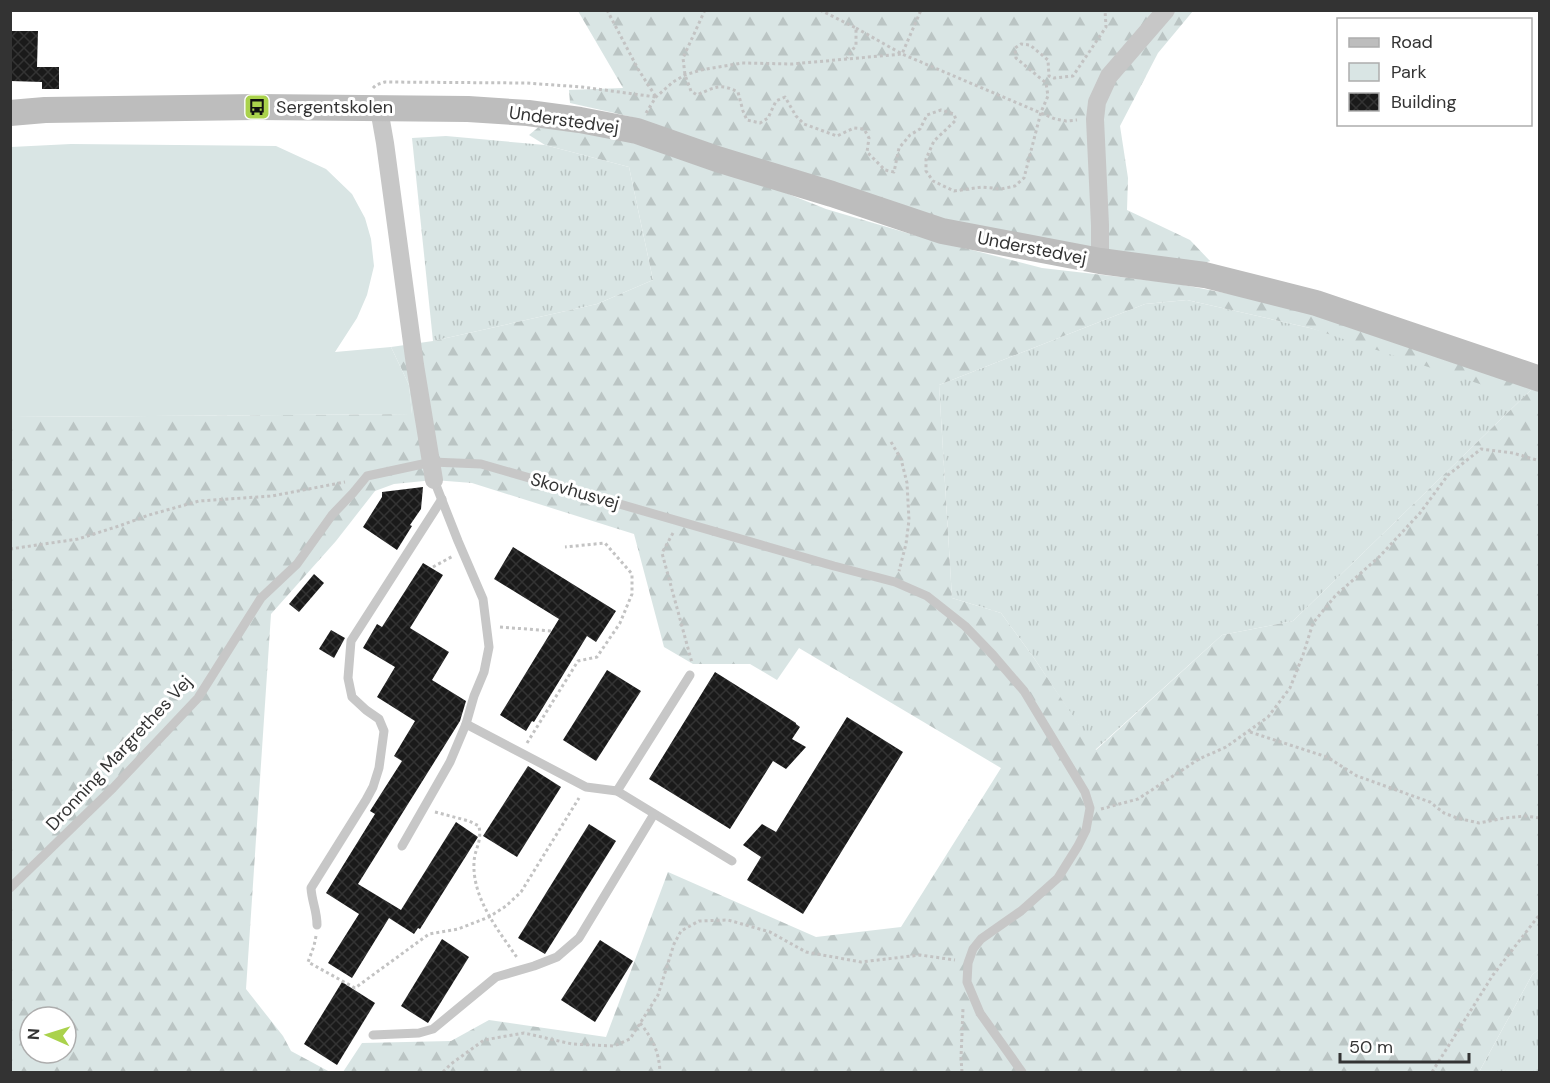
<svg xmlns="http://www.w3.org/2000/svg" width="1550" height="1083" font-family="'DM Sans',sans-serif">
  <defs>
    <pattern id="grass-tufts" width="24" height="20" patternUnits="userSpaceOnUse" patternTransform="scale(1.5)"><rect width="24" height="20" fill="#d9e5e4"/><path d="M3 7l-1-3M5 7V3M7 7l1-3M15 17l-1-3M17 17v-4M19 17l1-3" fill="none" stroke="#bbc5c4"/></pattern>
    <pattern id="forest-firs" width="22" height="20" patternUnits="userSpaceOnUse" patternTransform="scale(1.5)"><rect width="22" height="20" fill="#d9e5e4"/><path d="M5 1l3.5 6h-7zM16 11l3.5 6h-7z" fill="#bbc5c4"/></pattern>
    <pattern id="building-cross-hatch" width="8" height="8" patternUnits="userSpaceOnUse" patternTransform="scale(1.5)"><rect width="8" height="8" fill="#1a1a1a"/><path d="M0 0l8 8M0 8l8-8" fill="none" stroke="#333"/></pattern>
  </defs>
  <rect width="100%" height="100%" fill="#fff"/>
  <g fill="url(#grass-tufts)">
    <polygon points="446,136 545,145 629,167 653,280 597,304 433,341 412,138"/>
    <polygon points="1187,300 1310,328 1533,388 1293,621 1222,635 1095,750 1034,658 1001,613 952,598 939,385 1145,304"/>
    <polygon points="1539,969 1539,1072 1479,1072 1532,975"/>
  </g>
  <g fill="url(#forest-firs)" fill-rule="evenodd">
    <polygon points="578,11 1193,11 1158,53 1120,126 1128,178 1127,210 1190,240 1210,261 1194,267 926,216 719,148 632,117 570,103 569,90 623,88"/>
    <path d="M541,125L639,139L708,162L826,209L914,235L1042,268L1173,283L1319,311L1514,382L1504,392L1310,328L1187,300L1145,304L939,385L952,598L1001,613L1034,658L1096,750L1222,635L1293,621L1533,388L1539,390V969L1532,975L1479,1072H343L362,1043L451,1041L489,1020L606,1037L668,872L816,937L901,927L1001,768L799,648L777,680L750,664H693L664,647L634,534L472,483L434,480L394,484L375,491L336,541L271,614L246,989L283,1036L291,1051L330,1072H11L10,417L412,414L409,385L391,347L433,341L597,304L653,280L629,167L545,145L529,135ZM30,1017H66V1053H30Z"/>
  </g>
  <polygon fill="#d9e5e4" points="71,144 276,146 326,169 352,194 365,218 371,239 374,266 367,295 357,318 335,352 391,347 409,385 412,414 11,417 11,147"/>
  <g fill="url(#building-cross-hatch)">
    <polygon points="10,31 38,31 37,67 59,67 59,89 42,89 42,82 10,81"/>
    <polygon points="423,487 421,509 410,525 412,526 397,550 363,527 382,497 382,492"/>
    <polygon points="513,547 616,611 596,642 587,636 534,722 532,721 526,731 500,715 559,619 494,579"/>
    <polygon points="423,563 443,575 410,628 449,652 432,680 466,701 460,721 358,884 401,910 456,822 478,837 420,929 418,928 414,934 389,918 352,978 328,963 359,914 326,893 375,814 370,811 402,761 394,756 415,721 377,697 395,667 363,648 377,624 382,627"/>
    <polygon points="314,574 324,583 299,612 289,604"/>
    <polygon points="331,630 345,638 334,658 319,649"/>
    <polygon points="607,670 641,691 596,761 563,740"/>
    <polygon points="715,672 796,723 796,724 800,727 792,739 806,747 786,769 773,761 730,829 649,779"/>
    <polygon points="847,717 903,752 803,914 747,880 761,857 743,845 762,824 776,832"/>
    <polygon points="528,766 561,787 517,857 483,836"/>
    <polygon points="589,824 616,841 545,954 518,938"/>
    <polygon points="442,939 469,957 428,1023 401,1006"/>
    <polygon points="600,940 633,961 595,1022 561,1000"/>
    <polygon points="342,982 375,1003 337,1065 304,1044"/>
  </g>
  <g fill="none" stroke-linecap="round" stroke-linejoin="round">
    <g stroke="#c3c3c3" stroke-width="3" stroke-dasharray="3 3" stroke-linecap="butt">
      <polyline points="607,10 638,69 656,97"/>
      <path d="M705,10L683,58L685,75L691,91L697,95C715,87 720,83 738,92L743,111L747,120L760,123L768,118L776,101L785,97L796,116L804,124L837,136L854,128L864,129L869,138L867,152L885,170L894,172L899,148L910,135L920,129L927,115L941,110L954,114L956,120L934,141L926,159V171L933,181L954,191L982,187L1001,189L1015,186L1024,178L1041,112L1048,96L1046,83L1016,58L1015,48L1021,44L1030,45L1048,60L1049,76L1054,78L1073,76L1106,27L1105,10"/>
      <polyline points="820,10 856,28 856,45 847,58"/>
      <polyline points="856,28 902,54 1055,119 1066,121 1077,120"/>
      <polyline points="373,88 376,85 385,82 526,83 582,87 656,97"/>
      <polyline points="646,113 656,97 673,82 685,75 701,70 742,63 792,64 902,54 921,10"/>
      <polyline points="891,442 901,459 907,483 909,520 906,544 899,571"/>
      <polyline points="673,533 662,553 692,663"/>
      <polyline points="10,549 78,539 119,526 149,515 199,501 272,496 345,482"/>
      <polyline points="433,567 453,556"/>
      <polyline points="500,627 552,631"/>
      <polyline points="1250,732 1327,757 1357,776 1430,802 1444,813 1457,818 1479,823 1505,818 1525,816 1540,818"/>
      <polyline points="527,743 578,661 597,657 620,623 632,594 632,574 605,543 565,547"/>
      <polyline points="1101,809 1138,799 1199,759 1226,747 1268,717 1290,688 1303,655 1313,623 1336,595 1379,557 1420,513 1448,475 1481,449 1513,453 1540,461"/>
      <path d="M435,812L469,821L479,826C482,843 475,847 474,862C472,899 499,931 518,959"/>
      <polyline points="316,936 314,946 308,962 355,988 429,934 458,929 489,917 506,906 521,892 579,798"/>
      <path d="M640,1023C653,1039 659,1052 660,1072"/>
      <polyline points="443,1072 451,1064 484,1040 524,1033 572,1044 614,1046 630,1039 658,995 674,944 681,931 699,921 728,920 770,932 806,952 861,962 920,955 955,960"/>
      <polyline points="962,1072 961,1058 963,1008"/>
      <polyline points="1432,1072 1493,975 1540,914"/>
    </g>
    <g stroke="#c7c7c7" stroke-width="9">
      <polyline points="466,724 586,787 617,791 732,861"/>
      <polyline points="617,791 690,675"/>
      <polyline points="402,846 450,762 466,724 474,696 484,672 489,647 483,599 458,541 434,480"/>
      <polyline points="10,888 113,788 198,698 261,598 297,564 332,515 353,493 367,476 432,462 481,464 834,566 895,582 927,596 965,626 993,655 1024,691 1085,792 1090,808 1086,830 1078,846 1058,878 1021,911 981,939 973,949 968,963 967,982 980,1013 1022,1072"/>
      <path d="M317,925C317,910 312,903 311,888L366,800L373,787L379,768L384,731L379,719L366,710L352,697L348,678L351,641L442,499"/>
      <polyline points="373,1035 419,1033 433,1029 496,977 534,966 557,957 579,938 654,814"/>
    </g>
    <g stroke="#c7c7c7" stroke-width="18">
      <polyline points="379,109 385,143 415,365 434,480"/>
      <polyline points="1100,261 1100,225 1095,119 1097,102 1109,76 1166,10"/>
    </g>
    <polyline stroke="#bdbdbd" stroke-width="26" points="10,113 45,110 257,107 468,109 528,113 580,120 637,131 717,159 832,194 942,231 1100,261 1205,275 1316,303 1540,379"/>
  </g>
  <defs>
    <g id="bus-square" transform="scale(1.35)"><rect x="-9" y="-9" width="18" height="18" rx="4" fill="#aad24c" stroke="#fff"/><path d="M-5-6H5V4H4V6H2V4H-2V6H-4V4H-5ZM-3.5-4V0h7V-4ZM-3.5 1.2v1.5H-2V1.2ZM2 1.2v1.5H3.5V1.2Z" fill="#111"/></g>
  </defs>
  <g fill-rule="evenodd">
    <use href="#bus-square" x="257" y="107"/>
  </g>
  <g text-anchor="middle" dominant-baseline="central" stroke-width="6" stroke-linejoin="round" paint-order="stroke">
    <g font-size="18" fill="#333" stroke="#fff" text-anchor="start">
      <text x="276" y="107">Sergentskolen</text>
    </g>
    <g font-size="18" fill="#333" stroke="#fff">
      <text transform="translate(564 120) rotate(8)">Understedvej</text>
      <text transform="translate(1032 248) rotate(11)">Understedvej</text>
      <text transform="translate(575 491) rotate(16)">Skovhusvej</text>
      <text transform="translate(119 753) rotate(-47)">Dronning Margrethes Vej</text>
    </g>
  </g>
  <rect width="1550" height="1083" fill="none" stroke="#333333" stroke-width="24"/>
  <rect x="1337" y="18" width="195" height="108" fill="#ffffff" stroke="#adadad" stroke-width="1.5"/>
  <rect x="1349" y="38" width="30" height="9" fill="#bdbdbd" stroke="#adadad" stroke-width="1.5"/>
  <text x="1391" y="48" font-size="18" fill="#333333">Road</text>
  <rect x="1349" y="63" width="30" height="18" fill="#d9e5e4" stroke="#adadad" stroke-width="1.5"/>
  <text x="1391" y="78" font-size="18" fill="#333333">Park</text>
  <rect x="1349" y="93" width="30" height="18" fill="url(#building-cross-hatch)" stroke="#adadad" stroke-width="1.5"/>
  <text x="1391" y="108" font-size="18" fill="#333333">Building</text>
  <g transform="translate(48 1035) rotate(273)"><circle r="28" fill="#ffffff" stroke="#adadad" stroke-width="1.5"/>
  <path d="M0-4.5L10 22L0 15L-10 22Z" fill="#aad24c"/>
  <text y="-9" font-size="16" font-weight="bold" text-anchor="middle" fill="#333333">N</text>
  </g>
  <path d="M1340 1053v9h129v-9" fill="none" stroke="#333333" stroke-width="3"/>
  <text x="1349" y="1053" font-size="18" fill="#333333" stroke="#ffffff" stroke-width="4.5" paint-order="stroke">50 m</text>
</svg>
